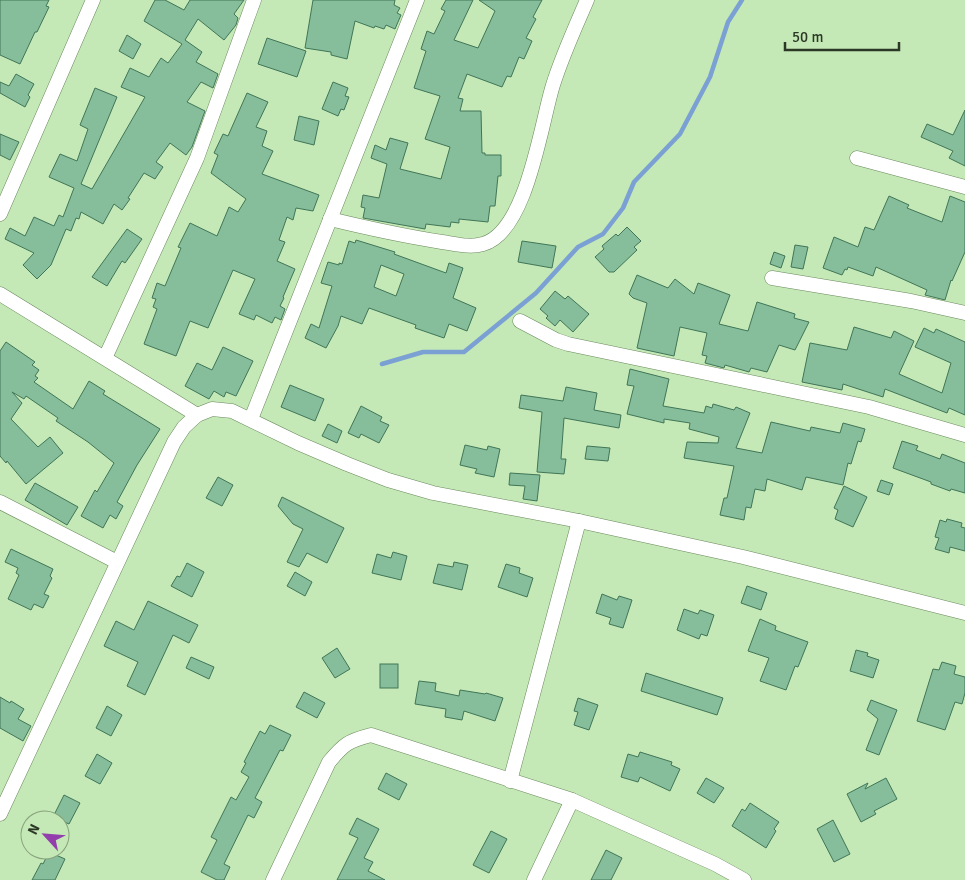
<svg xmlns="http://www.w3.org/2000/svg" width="965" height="880" font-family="Signika,sans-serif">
  <rect width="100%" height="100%" fill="#c4e8b6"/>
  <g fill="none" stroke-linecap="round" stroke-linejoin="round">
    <polyline stroke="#7ba0d4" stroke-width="4.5" points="382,364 423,352 464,352 536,293 578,247 603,234 623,208 634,182 680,134 710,77 728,22 742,0"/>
  </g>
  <g fill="#86bd9b" stroke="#407657" fill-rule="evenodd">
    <polygon points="0,0 49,0 46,6 49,7 37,32 35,32 20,64 0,55"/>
    <polygon points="155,0 165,0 184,10 190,0 244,0 234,14 238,18 236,25 224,40 198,19 185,40 202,52 196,62 218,74 213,88 201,82 187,102 205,111 192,147 186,155 170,143 156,162 163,167 155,179 144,173 128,198 130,199 122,210 114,204 103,224 81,212 79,219 76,218 71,231 66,229 51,265 37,279 23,265 34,253 5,239 10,228 25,236 34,217 54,226 59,215 63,217 74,188 49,177 60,154 77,161 88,129 80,125 95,88 117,97 81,184 92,189 145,97 121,87 130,68 149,77 161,58 168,63 182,44 144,21"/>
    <polygon points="313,0 395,0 394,5 400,8 397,13 401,15 395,29 386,25 384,29 375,26 374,28 355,21 347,59 331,55 331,52 305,48"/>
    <polygon points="446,0 473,0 454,40 478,48 495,11 479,0 542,0 533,17 536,19 526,38 532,41 524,59 519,57 511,77 507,76 502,87 467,74 458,98 463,99 460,111 481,111 482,153 485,153 485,155 501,155 501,176 498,176 495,206 490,206 488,222 459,219 459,223 451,222 450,227 426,224 425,229 363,218 365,208 361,207 363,195 379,198 387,164 371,158 375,145 386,150 390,138 408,143 400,169 441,179 450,147 425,139 440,96 414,88 426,51 421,49 427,31 434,34 445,11 441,9"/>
    <polygon points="127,35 141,44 133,59 119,51"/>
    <polygon points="267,38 306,51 297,77 258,64"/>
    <polygon points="16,74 34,84 28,95 30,97 25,107 0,93 0,82 9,86"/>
    <polygon points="333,82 348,88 345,96 349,97 344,110 341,109 338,116 322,109"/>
    <polygon points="247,93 268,102 256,127 267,131 262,146 273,151 262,174 319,195 313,211 296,208 293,220 287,217 279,240 285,242 277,261 295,269 283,297 284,298 280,306 285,309 281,320 275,317 272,323 256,315 254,320 239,314 255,279 233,270 208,328 190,321 176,356 144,344 157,309 153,307 156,299 152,298 157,283 165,286 181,248 178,247 190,223 217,236 229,207 238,212 246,199 211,173 218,155 214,153 223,134 228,136"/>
    <polygon points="965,110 965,166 949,158 953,151 921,137 927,124 953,135"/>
    <polygon points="299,116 319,121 314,145 294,140"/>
    <polygon points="0,134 19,142 10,160 0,155"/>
    <polygon points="889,196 909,205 907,208 942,222 950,196 965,202 965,252 952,281 951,280 945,300 925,295 927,290 876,267 873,276 848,267 847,270 845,269 842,275 823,268 834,237 858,247 865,227 874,230"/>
    <polygon points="627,227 641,241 634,247 637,250 614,272 609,272 595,257 604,249 602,246 616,234 618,236"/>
    <polygon points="127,229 142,239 125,263 122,261 107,286 92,277"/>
    <path d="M356,240L395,252L394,254L446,273L449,263L463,268L453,298L476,308L467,331L449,324L444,338L415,328L416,325L369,308L362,324L341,316L338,326L326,348L305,338L311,324L319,328L332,286L321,283L328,262L339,265V263L342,264L349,241L355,243ZM381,265L404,274L396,296L374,287Z"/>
    <polygon points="522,241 556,246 552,268 518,262"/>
    <polygon points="795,245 808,247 803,269 791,267"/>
    <polygon points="774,252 785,256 781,268 770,264"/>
    <polygon points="637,275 668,288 675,279 694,294 698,283 730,295 719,324 748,331 757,302 795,314 794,318 809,322 795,350 779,345 767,372 751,368 749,372 725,365 724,368 705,363 707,356 702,355 707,333 680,327 674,356 646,350 637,348 647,303 633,298 629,294"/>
    <polygon points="555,291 565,299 568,296 589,314 573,332 560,320 555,326 546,318 548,316 540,309"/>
    <polygon points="854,327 891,338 894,331 914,341 899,374 942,393 951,363 915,347 924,328 934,333 936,329 965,342 965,415 949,408 947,413 885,389 883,397 843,384 842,390 802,382 810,343 847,350"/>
    <polygon points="6,342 35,362 32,365 39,370 35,376 38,378 34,382 73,409 89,381 105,391 103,394 160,429 137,465 117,502 123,506 116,519 110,515 103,528 81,516 95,490 97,492 114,463 88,442 56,421 58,418 26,396 24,399 12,392 22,403 11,419 38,447 50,437 63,453 26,484 7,461 6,463 0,456 0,351"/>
    <polygon points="223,347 253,361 236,396 226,392 224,397 214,391 209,399 185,386 197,363 212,370"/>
    <polygon points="630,369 669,379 663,406 704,413 706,406 712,408 713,404 734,410 736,407 750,413 736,448 762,453 771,422 810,431 811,427 840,433 843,423 865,429 861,442 858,441 851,464 848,463 843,485 806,477 802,490 767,479 765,491 755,489 751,508 746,507 744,520 720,515 724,498 727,498 734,466 684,458 687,442 718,443 719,437 689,429 690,423 664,419 664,423 627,414 634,386 627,385"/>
    <polygon points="290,385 324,399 315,421 281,407"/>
    <polygon points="566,387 597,393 594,410 621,415 619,428 564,418 561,459 566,459 564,474 537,472 542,412 519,408 521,395 563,401"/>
    <polygon points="361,406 382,417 380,421 389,425 379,443 361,434 359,438 348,433"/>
    <polygon points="328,424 342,431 337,443 322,436"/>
    <polygon points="902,441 918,446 916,450 940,459 942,454 965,463 965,493 951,489 950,491 931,484 931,482 893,468"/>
    <polygon points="465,445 487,450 488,446 500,449 494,477 475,473 477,469 460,465"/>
    <polygon points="587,446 610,448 608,461 585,459"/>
    <polygon points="510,473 540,475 537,501 523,499 525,486 509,485"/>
    <polygon points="218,477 233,485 222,506 206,498"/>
    <polygon points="881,480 893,484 889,495 877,491"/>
    <polygon points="35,483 78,507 67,525 25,500"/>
    <polygon points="844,486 867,497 853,527 835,519 838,510 834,508"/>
    <polygon points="282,497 344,528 327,563 307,553 299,567 287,562 303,529 293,524 278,506"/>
    <polygon points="947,519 962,523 961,527 965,528 965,551 950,547 949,553 935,549 939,538 935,537 940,520 946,522"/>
    <polygon points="11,549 53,569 50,576 52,578 44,594 49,596 43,608 34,604 31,610 8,599 19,575 16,573 18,568 5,562"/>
    <polygon points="393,552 407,556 401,580 372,573 377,554 391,558"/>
    <polygon points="454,562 468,565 462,590 433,583 438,564 453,567"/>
    <polygon points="187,563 204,572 192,597 171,586 177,576 180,577"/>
    <polygon points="506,564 520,568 519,573 533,578 527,597 498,587"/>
    <polygon points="295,572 312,582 305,596 287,586"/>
    <polygon points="747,586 767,593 761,610 741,603"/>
    <polygon points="602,594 617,600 619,596 632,600 623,628 609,624 611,618 596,613"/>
    <polygon points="148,601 198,625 189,643 173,635 145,695 127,686 138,662 104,646 116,621 134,630"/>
    <polygon points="684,609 698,614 700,610 714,615 707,636 701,634 699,639 677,630"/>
    <polygon points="760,619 776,626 775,630 808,642 798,667 795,666 786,690 760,681 769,658 748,651"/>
    <polygon points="337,648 350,669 335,678 322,658"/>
    <polygon points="856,650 868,653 867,656 879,660 873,678 850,671"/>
    <polygon points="191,657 214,667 209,679 186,668"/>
    <polygon points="942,662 956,666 954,674 965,677 965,693 962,704 955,702 945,730 917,721 933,669 939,670"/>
    <rect x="380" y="664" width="18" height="24"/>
    <polygon points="646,673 723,698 717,715 641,691"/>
    <polygon points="419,681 436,683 435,691 459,696 460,690 485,694 486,693 503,698 495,721 464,711 462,720 445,717 446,709 415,704"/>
    <polygon points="304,692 325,703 317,718 296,707"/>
    <polygon points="0,697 10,703 11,701 24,709 18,719 31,726 23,741 0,728"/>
    <polygon points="578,698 598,705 589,730 574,725 578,712 574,711"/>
    <polygon points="871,700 897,710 879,755 866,750 878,719 867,710"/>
    <polygon points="107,706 122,715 111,736 96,728"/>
    <polygon points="270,725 291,735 283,751 280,750 255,798 262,802 254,818 248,815 224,864 230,867 224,880 217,880 201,872 217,840 211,837 231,797 236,800 249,777 241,772 246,763 244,762 260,731 265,734"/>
    <polygon points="640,752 672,762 671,765 680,769 670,791 640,777 638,782 621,777 628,754 638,757"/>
    <polygon points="97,754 112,763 100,784 85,776"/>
    <polygon points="386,773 407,784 399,800 378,789"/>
    <polygon points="706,778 724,788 714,803 697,793"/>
    <polygon points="886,778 897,799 874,811 876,814 861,822 847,794 868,783 865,789"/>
    <polygon points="64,795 80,803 69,824 53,817"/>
    <polygon points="750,803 779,822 774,829 776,831 766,848 732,826 742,809 745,811"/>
    <polygon points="357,818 379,829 364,858 373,862 368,871 385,880 337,880 358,838 349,834"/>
    <polygon points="833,820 850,854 834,862 817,829"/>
    <polygon points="491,831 507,839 489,873 473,865"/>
    <polygon points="606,850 622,858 611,880 591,880"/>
    <polygon points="49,852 65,859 55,880 32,880 41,863 43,864"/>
  </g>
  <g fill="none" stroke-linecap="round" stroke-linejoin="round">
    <g stroke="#6a8a5d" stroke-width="15">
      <g id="minor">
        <polyline points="857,158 965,187"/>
        <polyline points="0,214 93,0"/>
        <path d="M330,219C367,228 404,236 442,242C456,244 470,248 483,244C527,232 541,123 553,85C562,56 575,28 587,0"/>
        <polyline points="772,278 911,301 965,313"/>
        <polyline points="0,294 197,415"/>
        <polyline points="520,321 556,340 568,344 869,407 965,435"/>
        <polyline points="105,358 197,158 254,0"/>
        <polyline points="251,419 417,0"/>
        <polyline points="0,502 117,562"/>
        <polyline points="510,781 579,521"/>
        <polyline points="0,814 174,442 184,427 197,415 212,409 232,411 298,443 347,464 388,480 433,493 579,521 743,557 965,613"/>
        <path d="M273,880L329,762C344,744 348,741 371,735L572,800L715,864L744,880"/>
        <polyline points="534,880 572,800"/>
      </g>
    </g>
    <use href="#minor" stroke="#fff" stroke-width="14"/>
  </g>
  <g transform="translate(45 835) rotate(296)"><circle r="24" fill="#c4e8b6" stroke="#86a27c"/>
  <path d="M0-4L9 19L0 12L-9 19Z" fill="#923ead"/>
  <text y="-8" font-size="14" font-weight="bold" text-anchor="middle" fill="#2a3825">N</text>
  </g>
  <path d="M785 42v8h114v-8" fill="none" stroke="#2a3825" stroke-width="2.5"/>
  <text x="792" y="42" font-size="15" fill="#2a3825" stroke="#c4e8b6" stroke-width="4" paint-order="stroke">50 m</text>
</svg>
